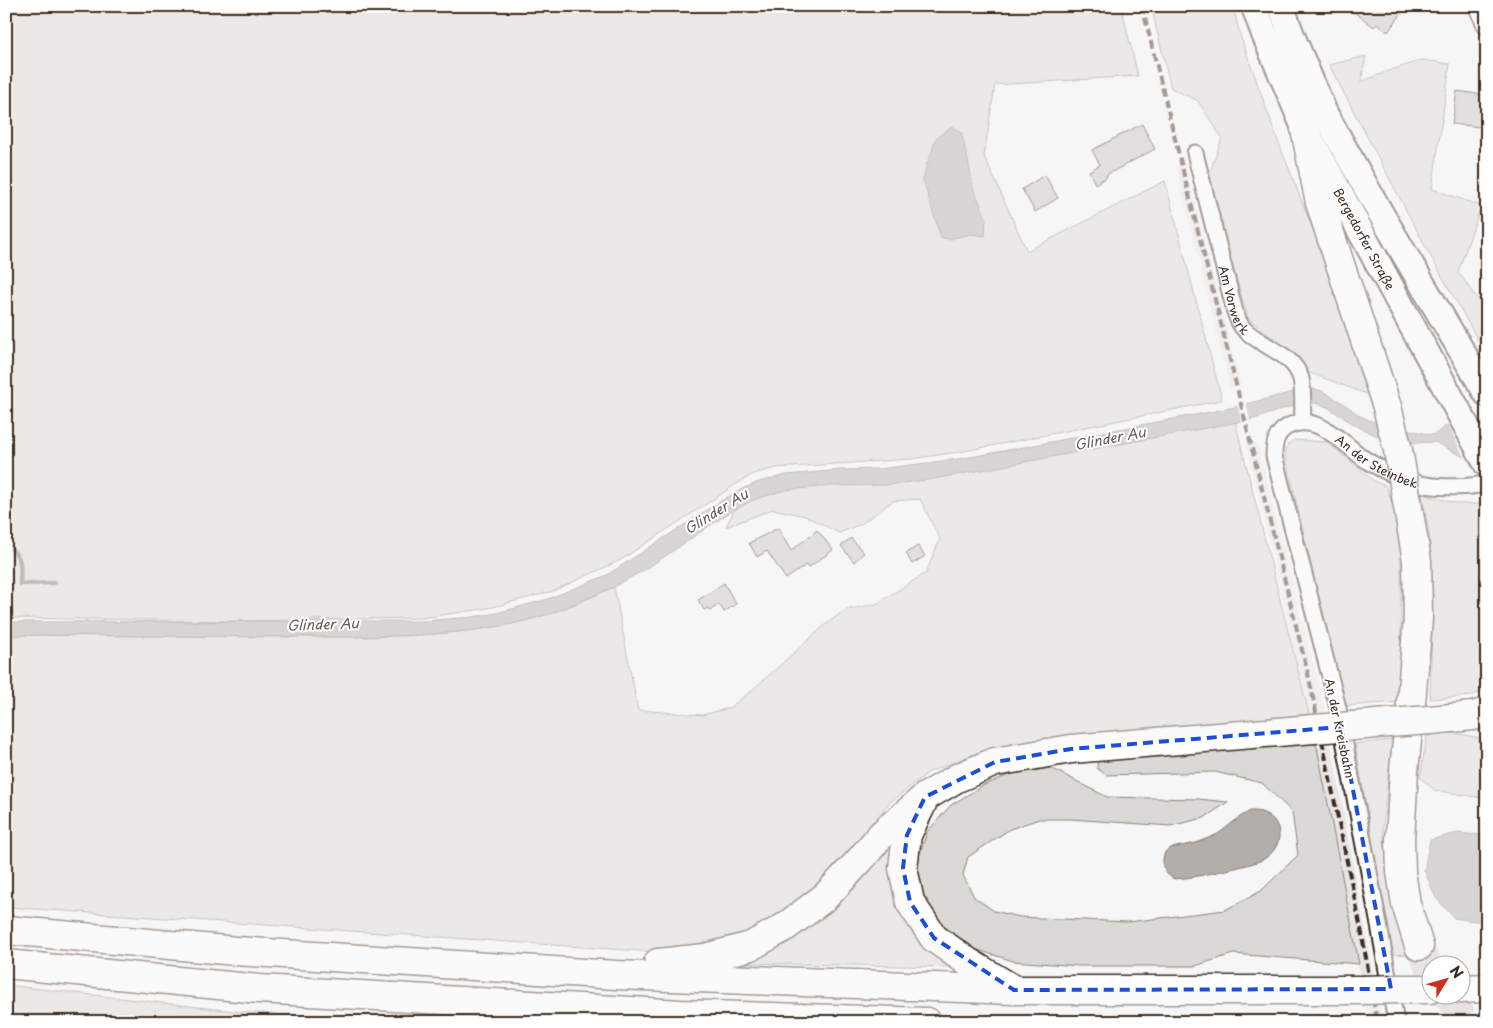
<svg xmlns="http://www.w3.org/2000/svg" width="1493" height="1028" font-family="'Playpen Sans',sans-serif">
  <rect width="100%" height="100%" fill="#f7f6f6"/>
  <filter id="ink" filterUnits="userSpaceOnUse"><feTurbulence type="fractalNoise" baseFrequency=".02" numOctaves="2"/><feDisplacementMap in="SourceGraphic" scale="10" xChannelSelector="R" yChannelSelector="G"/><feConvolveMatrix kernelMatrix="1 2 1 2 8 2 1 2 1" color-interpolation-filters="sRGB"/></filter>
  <g filter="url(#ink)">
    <g fill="#e9e7e6">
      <polygon points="1185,164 1241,385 1230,389 1176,166"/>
      <polygon points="1257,442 1326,714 1309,714 1246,443"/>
      <polygon points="1331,744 1371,961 1382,1022 1369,1022 1317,747"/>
    </g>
    <g fill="#dbd9d6" stroke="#8b827a">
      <polygon points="6,6 1121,6 1138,76 995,85 984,156 1027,251 1165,181 1222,400 965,451 911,459 776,468 753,474 735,485 619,561 553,591 489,608 422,618 235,621 6,618"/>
      <polygon points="1151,6 1233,6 1240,35 1278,141 1334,283 1372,396 1307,372 1281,345 1248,318 1207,180 1222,138 1198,101 1171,88"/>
      <polygon points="1366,56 1361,82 1391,70 1423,60 1450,64 1432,189 1481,206 1458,272 1487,311 1487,356 1429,253 1329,65"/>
      <path d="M1235,421L1309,714L984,750L929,772L888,804L850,850L818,884L782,914L725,943L654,952L6,907V635C98,636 190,636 282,637C358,637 436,639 511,624C547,617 581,602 614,587L638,710L702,715L729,708L749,693L825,625L845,610L876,604L926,573L940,539L920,499L893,501L861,524L839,533L805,516L773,509L726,527L735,508L770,488L866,482Z"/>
      <polygon points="1294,440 1327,442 1374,481 1386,486 1394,508 1401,556 1401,624 1399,702 1344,706 1285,454 1288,444"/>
      <polygon points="1422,494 1460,504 1483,504 1487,513 1487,689 1472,696 1430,699 1433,595 1430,541"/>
      <polygon points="1446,732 1487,739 1487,799 1434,790 1420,777 1427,736"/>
      <polygon points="1313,740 1317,747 1359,964 1233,954 1195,966 1079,966 1013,961 975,949 941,927 920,894 917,862 927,832 951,805 982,786 1011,774 1051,768 1107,797 1198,799 1228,802 1204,818 1170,826 1070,819 1039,819 1010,829 968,857 963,875 974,897 994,911 1020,917 1128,922 1225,910 1261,891 1298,855 1292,812 1262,783 1215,772 1106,775 1097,768 1098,759"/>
      <polygon points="1392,740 1383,828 1392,904 1408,954 1393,955 1355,744"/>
      <polygon points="898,830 917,936 951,967 741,963 782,946 812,920"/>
      <polygon points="6,985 242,1012 404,1022 6,1022"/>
    </g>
    <g fill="#b4aeaa" stroke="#847972">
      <polygon points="952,126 961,132 968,160 973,187 986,218 985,236 970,234 950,239 941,238 923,180 927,163 931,154 936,138"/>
      <path d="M1309,388L1322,391L1343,403L1359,415L1371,421L1432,435C1438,433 1441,429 1446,426C1453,423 1476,423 1487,421V462L1469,460L1435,442L1417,443L1377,436L1355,425L1327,407L1315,403L1295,405L1254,419L934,479L888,485L832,486L785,490L753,500L727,514L649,567L614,587L550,614L512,624L468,631L421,635L350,637L6,635V622L423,621L472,617L497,613L548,599L607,575L724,499L744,488L759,482L786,475L840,470L879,469L965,458L1226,409Z"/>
      <path d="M1250,811C1279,809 1291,842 1264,859C1254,864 1242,866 1231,869C1212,873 1193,878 1174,879L1167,874L1163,867V859L1165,852L1171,848L1196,843L1218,834L1240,817Z"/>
      <polygon points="1457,833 1482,835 1487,843 1487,918 1482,922 1454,918 1436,898 1424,870 1430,840"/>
    </g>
    <g fill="#f7f6f6">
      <polygon points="1246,402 1250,420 1242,422 1237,404"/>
      <polygon points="1476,421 1487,465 1466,461 1447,423"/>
    </g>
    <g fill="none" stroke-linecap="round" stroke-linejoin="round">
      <path stroke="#847972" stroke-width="4.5" d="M6,544C23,558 21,563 20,584L55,583"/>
    </g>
    <g fill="#c9c3c1" stroke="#3b2a1e">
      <polygon points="1346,6 1407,6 1388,32 1377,24 1374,27"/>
      <polygon points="1457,91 1484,95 1480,127 1452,124"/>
      <polygon points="1142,124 1155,149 1106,175 1107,177 1095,184 1089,171 1100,165 1092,150"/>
      <polygon points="1045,175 1058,198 1035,212 1022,189"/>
      <polygon points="778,528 791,551 817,530 833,550 808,568 806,565 786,579 767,551 757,557 749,543"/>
      <polygon points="851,538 864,553 854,562 841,546"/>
      <polygon points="918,546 925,556 912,564 906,553"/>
      <polygon points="724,583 736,604 724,612 719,604 710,611 708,608 704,610 698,600"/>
    </g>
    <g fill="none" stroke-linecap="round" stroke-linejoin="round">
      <g stroke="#d1cdcb" stroke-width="28" stroke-dasharray="28 14" stroke-linecap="butt">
        <polyline points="1419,946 1430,969"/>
        <polyline points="1447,996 1467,1022"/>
      </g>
      <g stroke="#3b2a1e" stroke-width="19">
        <g id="minor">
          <path id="s1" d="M1195,153L1235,312C1237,318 1239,324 1244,329C1261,347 1294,353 1301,379C1304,393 1302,409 1303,422"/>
          <path id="s2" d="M1396,1022L1379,925L1338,708L1274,456C1274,444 1276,433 1287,427C1315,411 1343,443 1363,458C1375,466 1391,474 1404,479C1427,489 1462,488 1487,484"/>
        </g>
      </g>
      <g stroke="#3b2a1e" stroke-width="22">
        <polyline id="tertiary" points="1478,6 1487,25"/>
      </g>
      <g stroke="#3b2a1e" stroke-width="29">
        <g id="trunk">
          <path id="s3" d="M1254,6L1264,33L1305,129L1487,464"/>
          <polyline points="1281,6 1291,34 1324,112 1381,214 1487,394"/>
        </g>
      </g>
      <g stroke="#3b2a1e" stroke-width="31">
        <g id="motorway">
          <polyline points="1305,129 1320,203 1387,407"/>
          <polyline points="1407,501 1417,561 1418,618 1411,703 1404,770 1400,840 1401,872 1406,904 1419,946"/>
          <polyline points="1430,720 1473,716 1487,712"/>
          <polyline points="1353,726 1389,723"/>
          <polyline points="922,804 907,835 903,868 910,902 934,938 968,962 1013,989"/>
          <polyline points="6,930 236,951 616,975 1014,990 1362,990"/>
          <polyline points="658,963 705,958 751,946 785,927 825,897 860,860 882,834 925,797 957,778 995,762 1071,749 1314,729"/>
          <polyline points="6,964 259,989 681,1014 927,1022"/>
          <polyline points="1401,989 1430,989"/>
          <polyline points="1460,989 1487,988"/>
        </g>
      </g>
      <use href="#minor" stroke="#fff" stroke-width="15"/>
      <use href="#tertiary" stroke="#fff" stroke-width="19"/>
      <use href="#trunk" stroke="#fff" stroke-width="25"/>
      <use href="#motorway" stroke="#fff" stroke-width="28"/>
      <polyline stroke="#3b2a1e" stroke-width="4" stroke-dasharray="8 4" stroke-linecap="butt" points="1142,6 1309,678 1361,929 1377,1022"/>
      <g stroke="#3b2a1e" stroke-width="31" stroke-linecap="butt">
        <g id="motorway-bridge">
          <polyline points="1387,407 1398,450 1407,501"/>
          <polyline points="1389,723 1430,720"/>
          <polyline points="1314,729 1353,726"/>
          <polyline points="1362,990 1401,989"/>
        </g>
      </g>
      <use href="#motorway-bridge" stroke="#fff" stroke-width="28"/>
    </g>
  </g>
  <path d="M0 0H1493V1028H0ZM1341,727L1391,989L1014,990L934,938L910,902L903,868L907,835L925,797L995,762L1071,749Z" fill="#f7f6f6" fill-opacity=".55" fill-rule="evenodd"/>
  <path fill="none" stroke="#1d4ed8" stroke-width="4" stroke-dasharray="10 6" stroke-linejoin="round" d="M1341,727L1391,989L1014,990L934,938L910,902L903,868L907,835L925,797L995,762L1071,749Z"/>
  <g text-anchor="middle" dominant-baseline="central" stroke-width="4" stroke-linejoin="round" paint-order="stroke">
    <g font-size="12" fill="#3b2a1e" stroke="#fff">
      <text stroke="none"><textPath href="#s3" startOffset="258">Bergedorfer Straße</textPath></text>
      <text stroke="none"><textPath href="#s1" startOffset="152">Am Vorwerk</textPath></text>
      <text stroke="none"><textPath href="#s2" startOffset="714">An der Steinbek</textPath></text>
      <text transform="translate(1340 728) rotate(78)">An der Kreisbahn</text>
    </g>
    <g font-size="14" font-style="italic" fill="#65584f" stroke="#fff">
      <text transform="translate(1110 438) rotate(-11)">Glinder Au</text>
      <text transform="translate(716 511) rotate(-32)">Glinder Au</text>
      <text transform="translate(323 624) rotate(-2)">Glinder Au</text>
    </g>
  </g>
  <rect width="1493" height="1028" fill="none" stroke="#fff" stroke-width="25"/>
  <rect x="12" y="12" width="1468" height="1003" fill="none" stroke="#3b2a1e" stroke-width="2" filter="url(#ink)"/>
  <g transform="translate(1446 980) rotate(53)"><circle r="24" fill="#ffffff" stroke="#b1aaa5"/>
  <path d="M0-4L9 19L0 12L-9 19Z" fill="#c8321e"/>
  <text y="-8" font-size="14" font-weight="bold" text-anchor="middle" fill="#3b2a1e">N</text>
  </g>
</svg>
